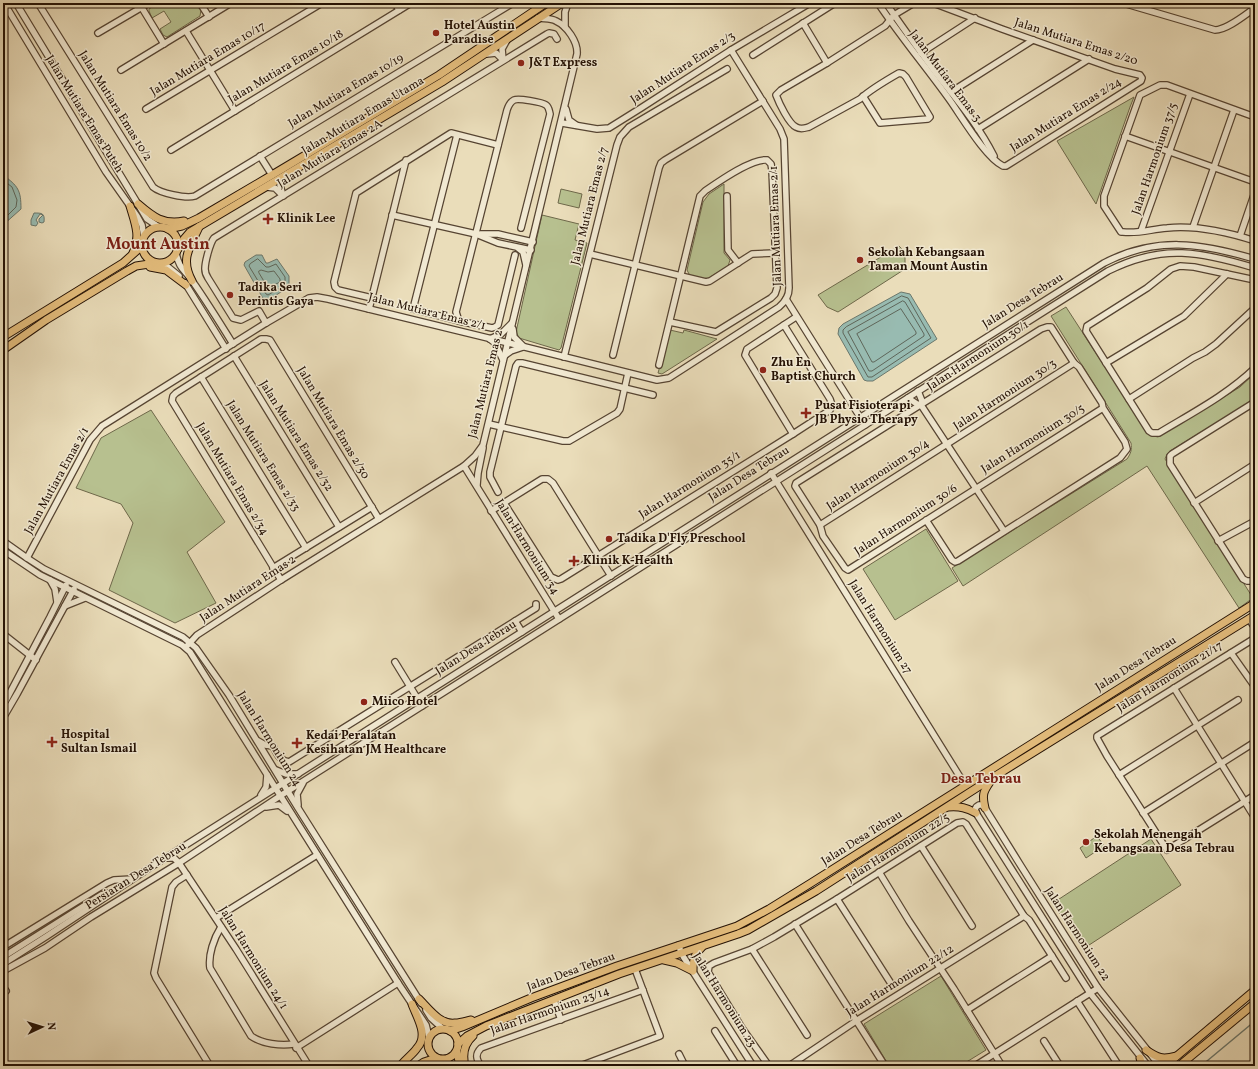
<svg xmlns="http://www.w3.org/2000/svg" width="1258" height="1069" font-family="Vollkorn,serif">
  <rect width="100%" height="100%" fill="#eaddba"/>
  <filter id="stains"><feTurbulence type="fractalNoise" baseFrequency=".005" numOctaves="4"/><feColorMatrix values="0 0 0 0 .2 0 0 0 0 .09 0 0 0 0 .02 0 0 0 .5 -.17"/></filter>
  <radialGradient id="worn" r=".72"><stop offset=".6" stop-color="#630" stop-opacity="0"/><stop offset="1" stop-color="#630" stop-opacity=".3"/></radialGradient>
  <g fill="#b7c08f" stroke="#6e684a">
    <polygon points="158,3 196,3 201,10 200,16 167,37 163,35 160,29 171,22 164,11 152,18 149,11 149,9"/>
    <polygon points="1134,97 1130,107 1096,204 1057,141"/>
    <polygon points="724,184 724,253 730,260 728,266 707,279 690,276 687,270 703,202 709,194"/>
    <polygon points="561,189 582,194 579,208 558,203"/>
    <polygon points="542,215 579,224 575,240 587,243 561,348 559,350 519,338 516,332"/>
    <polygon points="899,246 905,252 905,269 838,312 827,307 818,295"/>
    <path d="M1066,307L1149,435L1158,437L1240,387L1255,373V399L1170,451L1167,454L1165,459L1253,598L1239,608L1147,466L963,586L952,568L1127,459C1131,453 1132,450 1131,443L1051,316Z"/>
    <polygon points="670,330 683,333 684,330 717,339 662,374 658,373"/>
    <polygon points="151,410 225,522 187,552 216,603 175,623 109,590 133,523 121,504 76,488 101,438"/>
    <polygon points="926,529 958,581 895,620 863,569"/>
    <polygon points="1097,836 1104,846 1086,858 1080,848"/>
    <polygon points="1151,839 1181,885 1083,949 1053,903"/>
    <polygon points="941,976 986,1050 960,1066 889,1066 864,1024"/>
  </g>
  <g fill="#98bbb1" stroke="#6a776c">
    <path d="M3,175C18,186 21,190 21,209L3,225Z"/>
    <path d="M34,213C42,213 45,213 44,222L42,223L39,222V219L43,215L40,214L36,220L38,223L36,226L31,225V220Z"/>
    <polygon points="256,255 262,255 266,263 268,263 277,259 289,276 289,287 265,302 244,265 245,262"/>
    <polygon points="901,292 910,294 937,339 873,381 867,381 864,380 838,334 839,328 843,324"/>
  </g>
  <g fill="none" stroke-linecap="round" stroke-linejoin="round">
    <g stroke="#5e665a" stroke-width="1">
      <polyline points="3,180 12,187 17,200 16,207 3,220"/>
      <polygon points="258,259 266,267 269,267 276,264 285,277 285,285 268,295 266,294 249,266 250,264"/>
      <polygon points="259,271 261,270 268,272 274,271 280,279 280,282 268,288 259,273"/>
      <polygon points="902,296 908,298 931,338 872,377 868,377 843,333 843,330 846,327"/>
      <polygon points="903,301 905,302 924,334 924,336 872,371 869,371 848,332"/>
      <polygon points="901,309 916,332 916,334 874,362 872,362 857,334"/>
    </g>
    <polyline stroke="#6a776c" stroke-width="1.5" points="1201,1066 1255,1021"/>
    <g stroke="#564432" stroke-width="8">
      <g id="minor">
        <polyline points="4,3 106,172 137,216 142,225 144,237"/>
        <polyline points="16,3 147,219 159,227"/>
        <path d="M38,3L153,187C160,193 186,199 195,196L513,3"/>
        <polyline points="200,3 209,17"/>
        <polyline points="395,3 399,10"/>
        <path d="M878,3C900,36 926,67 949,99C962,117 985,157 1003,166H1006L1141,81L1142,78L1140,75L1115,69L1002,29L933,3"/>
        <path d="M886,3C902,27 919,50 936,73C957,100 979,126 994,156"/>
        <path d="M1123,3L1215,30C1227,30 1245,15 1255,8"/>
        <polyline points="142,8 164,44"/>
        <polyline points="803,23 827,63"/>
        <polyline points="565,27 565,12 568,3"/>
        <polyline points="186,31 235,111"/>
        <polyline points="98,33 149,3"/>
        <polyline points="921,53 975,18"/>
        <polyline points="487,54 496,53 503,60"/>
        <polyline points="753,55 835,3"/>
        <polyline points="503,60 502,49 507,40"/>
        <polyline points="121,70 231,3"/>
        <polyline points="951,92 1033,40"/>
        <path d="M863,96L880,123L928,119L930,117L906,77L903,74L899,73C885,81 871,89 860,99L809,127C805,128 801,130 796,127C789,124 779,103 776,95L781,90L827,63L885,26L894,15L914,3"/>
        <polyline points="146,109 322,3"/>
        <polyline points="566,109 569,120 576,125"/>
        <path d="M1255,117L1167,85H1160L1140,95L1104,196V206L1121,232H1123C1138,234 1152,229 1167,228C1197,225 1227,232 1255,241"/>
        <polyline points="562,123 597,129 609,128 641,108 731,50 810,3"/>
        <polyline points="978,129 1089,59"/>
        <polyline points="457,135 413,309 459,321"/>
        <polyline points="1125,136 1255,182"/>
        <polyline points="171,150 411,3"/>
        <polyline points="260,156 272,175"/>
        <polyline points="283,177 280,185 283,196"/>
        <polyline points="267,187 275,188 282,195"/>
        <polyline points="727,196 728,250 738,263"/>
        <polyline points="392,215 476,234 498,243 531,250"/>
        <polyline points="1193,227 1234,110"/>
        <polyline points="1141,231 1190,94"/>
        <polyline points="480,234 498,234 533,242"/>
        <polyline points="1240,236 1255,192"/>
        <polyline points="518,248 523,252 526,265"/>
        <path d="M176,253C179,269 185,270 193,282C207,302 220,323 233,344"/>
        <polyline points="590,254 706,282 710,281 752,254 775,253"/>
        <path d="M515,255L498,325L495,327L492,328L459,321L456,312L507,110C508,107 510,102 514,100C518,98 542,102 546,105C549,107 549,110 550,114L521,228"/>
        <polyline points="163,263 179,276"/>
        <path d="M1255,280L1194,267L1180,266L1171,269L1147,288L1087,326L1086,331L1149,431L1152,433H1159C1192,413 1227,395 1255,368"/>
        <polyline points="185,283 226,349"/>
        <polyline points="372,298 338,290 335,287 334,282 356,193 451,133 498,145"/>
        <polyline points="786,299 865,425"/>
        <polyline points="369,309 406,160"/>
        <path d="M266,323L259,311L241,320L233,318L208,278C206,275 205,272 205,269C205,262 210,243 214,238L547,34L549,33L554,34L557,39"/>
        <polyline points="513,329 514,337 523,346"/>
        <polyline points="490,339 501,334 512,323"/>
        <polyline points="490,339 495,343 503,360"/>
        <polyline points="613,355 659,168 661,163 665,160 763,101"/>
        <polyline points="234,356 339,527"/>
        <polyline points="504,356 511,351 523,347"/>
        <polyline points="564,357 617,145 620,137 629,127 727,69"/>
        <polyline points="1106,363 1184,316 1227,274"/>
        <path d="M659,365L700,196L705,191C718,182 752,158 767,160L771,164L772,170L777,288L775,294L771,298L716,332L670,322"/>
        <polyline points="201,377 306,548"/>
        <polyline points="918,391 922,401 921,405 1004,531"/>
        <polyline points="908,398 917,404 921,405"/>
        <polyline points="1129,399 1193,358 1205,352 1216,344 1255,308"/>
        <polyline points="1255,402 1172,454 1170,456 1170,464 1243,579 1247,581 1255,581"/>
        <polyline points="489,424 563,441 569,441 617,413 620,409 628,373"/>
        <polyline points="793,434 745,355 747,349 796,317"/>
        <polyline points="464,466 559,619"/>
        <polyline points="771,473 965,785"/>
        <polyline points="477,485 478,473 483,448"/>
        <polyline points="498,492 490,477 490,472 516,366 518,363 522,363 653,395"/>
        <polyline points="504,503 551,577 558,580 561,579 793,434 830,410 832,405 830,399 784,325"/>
        <polyline points="1194,503 1255,464"/>
        <polyline points="491,511 542,479 548,479 553,483 611,576"/>
        <polyline points="926,520 952,560 955,562 958,561 1120,458 1127,449 1125,442 1103,408 1102,403 1079,367 1074,363 1051,327 1047,327 1041,329 796,483 795,486 820,525 823,536 845,568 848,570 1103,408"/>
        <polyline points="820,525 1074,363"/>
        <polyline points="3,541 27,558 44,569 183,637 196,648 229,695 298,808 421,1003"/>
        <polyline points="1218,541 1255,521"/>
        <polyline points="3,550 40,575 182,645 190,652 398,983 426,1025 429,1037"/>
        <path d="M27,558L90,440L102,426L266,323L309,298L317,297L328,299L525,347L657,380L669,378L779,307C785,302 789,296 789,288L784,139L780,129L731,50"/>
        <polyline points="273,568 372,507"/>
        <polyline points="50,580 55,589 57,602"/>
        <polyline points="281,580 172,401 173,396 176,393 261,339 266,339 270,340 379,519"/>
        <polyline points="65,606 85,598"/>
        <polyline points="1249,619 1255,628"/>
        <polyline points="515,621 522,632"/>
        <polyline points="3,634 36,660"/>
        <polyline points="1255,638 1097,736 1097,738 1107,756 1167,850 1255,795"/>
        <path d="M186,647L197,635L281,580L464,466L475,456L483,445L577,54C578,42 567,26 556,21C551,18 544,19 538,18"/>
        <polyline points="1231,653 1255,687"/>
        <polyline points="395,662 422,706"/>
        <polyline points="1174,688 1255,818"/>
        <polyline points="3,706 50,617 66,585"/>
        <polyline points="3,718 17,694 74,589"/>
        <path d="M258,741L265,745L273,746C277,754 279,760 289,762L536,608V604"/>
        <polyline points="276,770 286,774 298,774"/>
        <polyline points="1119,775 1238,700"/>
        <polyline points="261,795 266,787 267,775"/>
        <polyline points="298,805 297,794 303,783"/>
        <polyline points="266,807 279,805 287,811"/>
        <polyline points="1143,813 1255,742"/>
        <polyline points="921,846 972,926"/>
        <polyline points="166,858 174,858 179,863 236,949 309,1066"/>
        <polyline points="879,872 909,921 954,989 1002,1066"/>
        <polyline points="187,875 176,882 172,887 154,973 156,978 210,1066"/>
        <polyline points="837,899 890,982"/>
        <polyline points="216,918 317,855"/>
        <polyline points="795,924 885,1066"/>
        <path d="M221,927C214,938 208,955 210,968L251,1036C262,1044 281,1046 294,1044"/>
        <polyline points="679,945 681,953 753,1066"/>
        <polyline points="3,947 107,883 114,880 132,879"/>
        <polyline points="752,949 807,1035"/>
        <polyline points="3,957 101,895 108,893"/>
        <path d="M3,964L47,936L151,867L1104,263C1156,236 1201,243 1255,259"/>
        <path d="M3,971L45,948L91,917L179,863L280,796L1108,271C1130,260 1157,252 1182,253C1207,254 1232,261 1255,268"/>
        <polyline points="3,987 6,991"/>
        <polyline points="554,1000 561,1020"/>
        <polyline points="1077,1001 1119,1066"/>
        <polyline points="426,1010 431,1018 443,1029"/>
        <polyline points="967,1010 1052,956"/>
        <polyline points="715,1031 737,1066"/>
        <polyline points="1044,1041 1060,1066"/>
        <polyline points="296,1048 398,983"/>
        <polyline points="679,1054 685,1066"/>
        <path d="M481,1066C476,1059 475,1054 481,1048L643,990"/>
        <polyline points="580,1066 660,1036 635,969"/>
        <polyline points="769,1066 742,1028 708,972 709,966 714,963 752,949 774,937 837,899 957,823 963,822 966,824 1024,916 1029,920 1066,978"/>
        <polyline points="789,1066 856,1021 1024,916"/>
        <polyline points="975,1066 1098,988"/>
        <path d="M1148,1066L1090,993L976,813C975,809 975,807 979,805H982L985,808L1021,866L1098,988L1160,1066"/>
      </g>
    </g>
    <g stroke="#241104" stroke-width="9">
      <g id="major">
        <path d="M138,204C153,217 163,225 184,221"/>
        <path d="M130,206C135,223 141,236 133,253"/>
        <circle cx="160" cy="245" r="18"/>
        <polyline points="168,229 182,226 199,218 272,175 439,75 546,3"/>
        <polyline points="178,249 184,239 190,232 442,82 562,3"/>
        <polyline points="150,267 166,270 186,285"/>
        <path d="M192,281C180,259 190,247 199,227"/>
        <polyline points="3,337 123,263 142,246"/>
        <polyline points="3,350 46,320 127,271 136,266 156,263"/>
        <path d="M948,807C960,806 967,808 976,813"/>
        <path d="M985,808C982,795 983,792 990,782"/>
        <path d="M664,960L677,963L693,971C693,960 694,955 702,947"/>
        <path d="M419,999C429,1009 440,1025 455,1023C461,1023 466,1021 471,1020"/>
        <circle cx="443" cy="1044" r="15"/>
        <polyline points="450,1031 462,1027 531,998 617,966 737,926 769,909 811,883 1255,603"/>
        <polyline points="458,1044 467,1036 486,1026 619,974 738,934 748,930 816,891 992,778 1255,615"/>
        <path d="M1146,1050C1158,1058 1162,1060 1176,1056"/>
        <polyline points="457,1052 460,1066"/>
        <polyline points="1140,1058 1142,1066"/>
        <polyline points="444,1060 452,1066"/>
        <path d="M402,1064C407,1058 413,1054 417,1048C429,1035 417,1018 412,1004"/>
        <polyline points="418,1066 424,1062 436,1058"/>
        <polyline points="430,1066 438,1066"/>
        <path d="M465,1066C462,1054 464,1044 473,1036"/>
        <polyline points="1165,1066 1255,990"/>
        <polyline points="1179,1066 1255,1003"/>
      </g>
    </g>
    <use href="#minor" stroke="#f1e9d2" stroke-width="5.5"/>
    <use href="#major" stroke="#e5be7d" stroke-width="7"/>
  </g>
  <g fill="#8f2418" stroke="#f1e9d2" stroke-width="1.5">
    <circle cx="436" cy="33" r="4"/>
    <circle cx="521" cy="63" r="4"/>
    <path d="M266 213h4v4h4v4h-4v4h-4v-4h-4v-4h4z"/>
    <circle cx="860" cy="260" r="4"/>
    <circle cx="230" cy="295" r="4"/>
    <circle cx="763" cy="370" r="4"/>
    <path d="M804 407h4v4h4v4h-4v4h-4v-4h-4v-4h4z"/>
    <circle cx="609" cy="539" r="4"/>
    <path d="M572 555h4v4h4v4h-4v4h-4v-4h-4v-4h4z"/>
    <circle cx="364" cy="702" r="4"/>
    <path d="M50 736h4v4h4v4h-4v4h-4v-4h-4v-4h4z"/>
    <path d="M295 737h4v4h4v4h-4v4h-4v-4h-4v-4h4z"/>
    <circle cx="1086" cy="842" r="4"/>
  </g>
  <g text-anchor="middle" dominant-baseline="central" stroke-width="3" stroke-linejoin="round" paint-order="stroke">
    <g font-size="12" font-weight="bold" fill="#241104" stroke="#f1e9d2" text-anchor="start">
      <text x="444" y="26">Hotel Austin<tspan x="444" dy="14">Paradise</tspan></text>
      <text x="529" y="63">J&amp;T Express</text>
      <text x="277" y="219">Klinik Lee</text>
      <text x="868" y="253">Sekolah Kebangsaan<tspan x="868" dy="14">Taman Mount Austin</tspan></text>
      <text x="238" y="288">Tadika Seri<tspan x="238" dy="14">Perintis Gaya</tspan></text>
      <text x="771" y="363">Zhu En<tspan x="771" dy="14">Baptist Church</tspan></text>
      <text x="815" y="406">Pusat Fisioterapi<tspan x="815" dy="14">JB Physio Therapy</tspan></text>
      <text x="617" y="539">Tadika D'Fly Preschool</text>
      <text x="583" y="561">Klinik K-Health</text>
      <text x="372" y="702">Miico Hotel</text>
      <text x="61" y="735">Hospital<tspan x="61" dy="14">Sultan Ismail</tspan></text>
      <text x="306" y="736">Kedai Peralatan<tspan x="306" dy="14">Kesihatan JM Healthcare</tspan></text>
      <text x="1094" y="835">Sekolah Menengah<tspan x="1094" dy="14">Kebangsaan Desa Tebrau</tspan></text>
    </g>
    <g font-size="12" fill="#241104" stroke="#f1e9d2">
      <text transform="translate(1076 42) rotate(18)">Jalan Mutiara Emas 2/20</text>
      <text transform="translate(208 59) rotate(-31)">Jalan Mutiara Emas 10/17</text>
      <text transform="translate(286 67) rotate(-31)">Jalan Mutiara Emas 10/18</text>
      <text transform="translate(683 68) rotate(-33)">Jalan Mutiara Emas 2/3</text>
      <text transform="translate(945 76) rotate(53)">Jalan Mutiara Emas 3</text>
      <text transform="translate(346 91) rotate(-31)">Jalan Mutiara Emas 10/19</text>
      <text transform="translate(115 106) rotate(58)">Jalan Mutiara Emas 10/2</text>
      <text transform="translate(84 114) rotate(58)">Jalan Mutiara Emas Puteh</text>
      <text transform="translate(1066 115) rotate(-32)">Jalan Mutiara Emas 2/24</text>
      <text transform="translate(363 116) rotate(-31)">Jalan Mutiara Emas Utama</text>
      <text transform="translate(330 154) rotate(-31)">Jalan Mutiara Emas 2A</text>
      <text transform="translate(1155 159) rotate(-71)">Jalan Harmonium 37/5</text>
      <text transform="translate(590 206) rotate(-76)">Jalan Mutiara Emas 2/7</text>
      <text transform="translate(776 226) rotate(-92)">Jalan Mutiara Emas 2/1</text>
      <text transform="translate(1023 301) rotate(-32)">Jalan Desa Tebrau</text>
      <text transform="translate(427 312) rotate(14)">Jalan Mutiara Emas 2/1</text>
      <text transform="translate(978 356) rotate(-33)">Jalan Harmonium 30/1</text>
      <text transform="translate(486 384) rotate(-76)">Jalan Mutiara Emas 2</text>
      <text transform="translate(1005 395) rotate(-33)">Jalan Harmonium 30/3</text>
      <text transform="translate(333 423) rotate(59)">Jalan Mutiara Emas 2/30</text>
      <text transform="translate(296 436) rotate(58)">Jalan Mutiara Emas 2/32</text>
      <text transform="translate(1033 439) rotate(-32)">Jalan Harmonium 30/5</text>
      <text transform="translate(263 456) rotate(58)">Jalan Mutiara Emas 2/33</text>
      <text transform="translate(749 474) rotate(-32)">Jalan Desa Tebrau</text>
      <text transform="translate(878 475) rotate(-33)">Jalan Harmonium 30/4</text>
      <text transform="translate(232 479) rotate(59)">Jalan Mutiara Emas 2/34</text>
      <text transform="translate(57 481) rotate(-61)">Jalan Mutiara Emas 2/1</text>
      <text transform="translate(690 485) rotate(-32)">Jalan Harmonium 35/1</text>
      <text transform="translate(906 520) rotate(-33)">Jalan Harmonium 30/6</text>
      <text transform="translate(527 547) rotate(58)">Jalan Harmonium 34</text>
      <text transform="translate(248 589) rotate(-33)">Jalan Mutiara Emas 2</text>
      <text transform="translate(880 627) rotate(58)">Jalan Harmonium 27</text>
      <text transform="translate(476 648) rotate(-32)">Jalan Desa Tebrau</text>
      <text transform="translate(1136 664) rotate(-32)">Jalan Desa Tebrau</text>
      <text transform="translate(1170 677) rotate(-32)">Jalan Harmonium 21/17</text>
      <text transform="translate(269 739) rotate(58)">Jalan Harmonium 24</text>
      <text transform="translate(862 838) rotate(-32)">Jalan Desa Tebrau</text>
      <text transform="translate(898 848) rotate(-32)">Jalan Harmonium 22/5</text>
      <text transform="translate(136 876) rotate(-32)">Persiaran Desa Tebrau</text>
      <text transform="translate(1077 934) rotate(57)">Jalan Harmonium 22</text>
      <text transform="translate(253 958) rotate(58)">Jalan Harmonium 24/1</text>
      <text transform="translate(571 972) rotate(-20)">Jalan Desa Tebrau</text>
      <text transform="translate(900 981) rotate(-32)">Jalan Harmonium 22/12</text>
      <text transform="translate(724 1000) rotate(58)">Jalan Harmonium 23</text>
      <text transform="translate(550 1011) rotate(-19)">Jalan Harmonium 23/14</text>
    </g>
    <g font-size="14" font-weight="bold" fill="#7a1f14" stroke="#f1e9d2">
      <text x="981" y="779">Desa Tebrau</text>
    </g>
    <g font-size="16" font-weight="bold" fill="#7a1f14" stroke="#f1e9d2">
      <text x="158" y="245">Mount Austin</text>
    </g>
  </g>
  <rect width="1258" height="1069" fill="none" stroke="#eaddba" stroke-width="16"/>
  <rect x="4" y="4" width="1250" height="1061" fill="none" stroke="#241104" stroke-width="2"/>
  <rect x="8" y="8" width="1242" height="1053" fill="none" stroke="#241104"/>
  <g transform="translate(42 1027) rotate(86)" stroke="#f1e9d2" stroke-width="3" paint-order="stroke">
  <path d="M0-3L7 15L0 10L-7 15Z" fill="#241104"/>
  <text y="-6" font-size="11" font-weight="bold" text-anchor="middle" fill="#241104">N</text>
  </g>
  <rect width="100%" height="100%" filter="url(#stains)"/>
  <rect width="100%" height="100%" fill="url(#worn)"/>
</svg>
